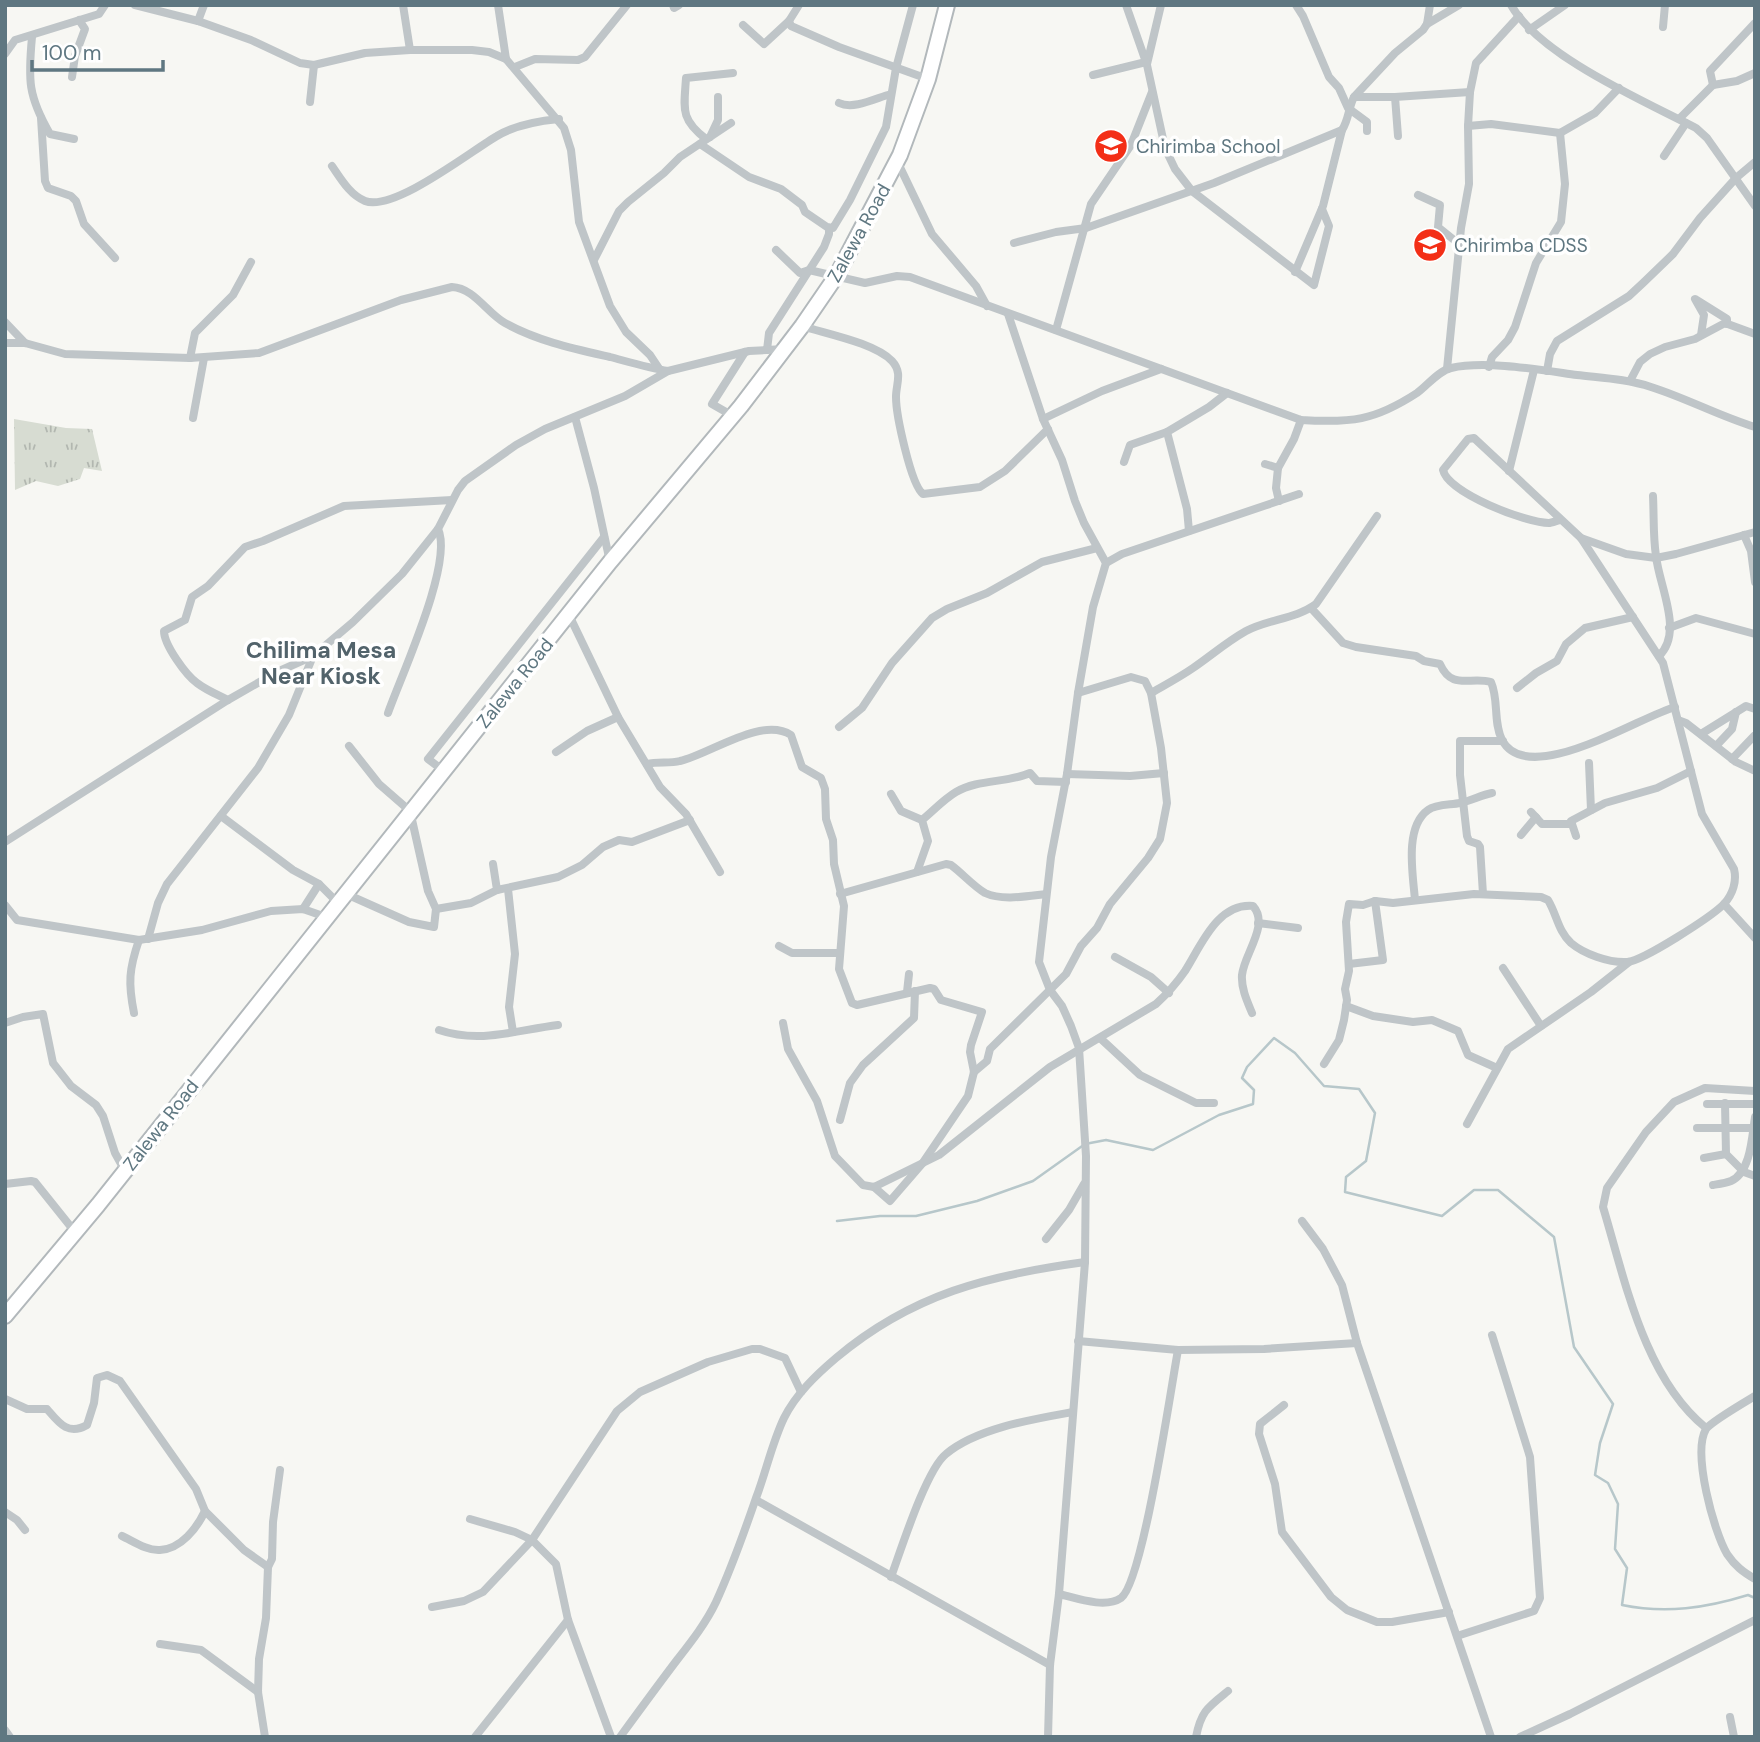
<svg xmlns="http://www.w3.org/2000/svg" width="1760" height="1742" font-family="'DM Sans',sans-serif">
  <defs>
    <pattern id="park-tufts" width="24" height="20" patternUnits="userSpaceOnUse" patternTransform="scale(1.75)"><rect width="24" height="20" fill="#d7dcd2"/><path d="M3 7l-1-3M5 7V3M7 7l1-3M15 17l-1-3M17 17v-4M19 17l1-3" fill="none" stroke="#b2b7b0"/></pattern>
  </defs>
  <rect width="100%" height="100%" fill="#f7f7f3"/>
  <polygon fill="url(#park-tufts)" points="14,419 66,428 92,429 102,471 84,468 80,479 58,486 36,481 15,490"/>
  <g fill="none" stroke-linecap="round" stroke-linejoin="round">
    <path stroke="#b7c7ca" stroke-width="2.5" d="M837,1221L880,1216H916L977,1201L1033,1181L1085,1144L1106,1140L1153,1150L1219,1115L1253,1104L1254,1090L1242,1078L1247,1067L1274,1038L1295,1053L1324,1086L1359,1089L1375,1113L1366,1161L1346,1177L1345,1192L1442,1216L1474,1190H1498L1554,1237L1574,1347L1613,1404L1600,1443L1595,1475L1608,1483L1618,1504L1615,1549L1627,1568L1622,1605C1666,1614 1706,1608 1748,1595L1755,1598"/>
    <g stroke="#b2b8bb" stroke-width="18">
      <polyline id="highway" points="5,1316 98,1205 610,562 741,406 802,326 837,275 900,155 928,79 947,5"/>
    </g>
    <g stroke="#bfc5c8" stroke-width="8">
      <polyline points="135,5 198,21 251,40 300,63 314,65 365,53 410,50 472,50 489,52 506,59"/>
      <polyline points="403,5 410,50"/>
      <polyline points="498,5 506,59 564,128 571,150 579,222 610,306 626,332 650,355 660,370"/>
      <polyline points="673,5 674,8 679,5"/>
      <polyline points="799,5 789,21 791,26 839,47 928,79"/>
      <polyline points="1126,5 1147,65 1165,148 1175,169 1192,191 1314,285 1329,226 1322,209"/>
      <polyline points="1296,5 1303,16 1329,77 1339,88 1348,108 1367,122 1367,131"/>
      <path d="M1511,5C1540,56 1644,101 1696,128L1707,138L1755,206"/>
      <polyline points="198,21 204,5"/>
      <polyline points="1427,24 1459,5"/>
      <polyline points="743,25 764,44 789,21"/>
      <polyline points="1663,27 1665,5"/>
      <polyline points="1529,30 1565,5"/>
      <path d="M32,37C28,80 28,96 50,134L74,139"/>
      <polyline points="5,54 15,40 99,14 105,5"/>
      <polyline points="1147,64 1161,5"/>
      <polyline points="515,67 535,59 578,60 585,57 627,5"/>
      <polyline points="1093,75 1146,62"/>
      <polyline points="72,77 75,56 85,29 79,20"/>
      <polyline points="1713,85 1710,71 1755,23"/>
      <polyline points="1354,97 1395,53 1423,30 1427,24 1430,5"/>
      <polyline points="1395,97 1398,136"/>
      <polyline points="310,102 314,65"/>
      <path d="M839,103C854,110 876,98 891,94"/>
      <polyline points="41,118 45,181 48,188 71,196 76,201 84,224 115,258"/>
      <polyline points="1679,119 1713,85 1737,81 1755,73"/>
      <polyline points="1468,126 1491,124 1560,133 1595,113 1619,88"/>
      <polyline points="710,137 718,120 718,97"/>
      <path d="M706,139C680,119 684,109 686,78L733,73"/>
      <polyline points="700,144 749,177 781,189 802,205 805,212 827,227 833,228 850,200 886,127 896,68 913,5"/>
      <polyline points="1664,156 1686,123"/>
      <polyline points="897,161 932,234 976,286 987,306"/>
      <path d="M332,166C341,179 350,195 365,201C394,212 471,151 497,136C515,125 538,121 559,119"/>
      <polyline points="1418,195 1440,205 1438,227 1459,244"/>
      <path d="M1014,243L1056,232L1086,228L1214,183L1342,130C1349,119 1348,109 1354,97H1395L1470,92"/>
      <path d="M776,250L800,273L809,270L865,283L897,276L910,277L1301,420C1351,423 1374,421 1417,393C1427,386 1438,371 1451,368C1485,360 1541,370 1577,375C1602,378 1627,379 1651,387C1686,398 1719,416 1755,427"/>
      <polyline points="594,260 619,211 628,202 664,173 680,157 731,123"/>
      <polyline points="1295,272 1323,206 1342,130"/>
      <polyline points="1008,314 1043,419 1062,460 1075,501 1084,523 1106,563 1093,607 1078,693 1067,774 1051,857 1039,962 1050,990 1062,1006 1071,1026 1079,1048 1086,1156 1085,1262 1059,1594 1050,1665 1048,1737"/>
      <polyline points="5,322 25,343"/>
      <path d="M802,326C827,334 875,343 892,361C903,373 896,384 896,397C896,415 911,485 923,494L980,487L1005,471L1048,429"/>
      <polyline points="1056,330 1091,204 1131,145 1152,92"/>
      <polyline points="1701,335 1704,315 1695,299 1727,319 1727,324"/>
      <path d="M5,343H25L65,354L190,358L259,353L401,300L452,287C474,288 487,313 505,323C537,341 575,349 610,357C629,362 649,368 668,371"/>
      <polyline points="767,350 769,333 824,247 829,234 829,228"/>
      <polyline points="190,358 195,333 233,295 251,262"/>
      <polyline points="1489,367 1492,357 1508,340 1515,327 1536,263 1561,222 1565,184 1560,133"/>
      <polyline points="1447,369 1461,228 1469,184 1468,126 1470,92 1476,63 1519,16"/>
      <polyline points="1547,371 1550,354 1557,341 1629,296 1643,283 1673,254 1700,218 1736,178 1755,162"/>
      <polyline points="1630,381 1640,362 1650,354 1665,347 1695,339 1725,323 1755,334"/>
      <polyline points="733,416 712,404 745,352"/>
      <polyline points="575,417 594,488 610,562"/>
      <polyline points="193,418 204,358"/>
      <polyline points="1043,419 1102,391 1161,369"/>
      <polyline points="1124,462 1130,445 1167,432"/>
      <polyline points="1265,464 1278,468 1276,488 1279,501"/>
      <polyline points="1278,468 1294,439 1301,420"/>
      <polyline points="1509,471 1534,370"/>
      <path d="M1653,496C1654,516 1653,537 1656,556C1659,586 1684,632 1659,656"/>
      <path d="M1560,520C1559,520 1551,523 1549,523C1526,523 1448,493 1443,470L1468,439L1474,438L1581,538L1626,554L1656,558L1676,554L1755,532"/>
      <polyline points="1189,531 1187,509 1167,432 1209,407 1227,393"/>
      <polyline points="1744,535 1751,551 1755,582"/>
      <polyline points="1106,563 1122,554 1299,494"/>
      <path d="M1311,608L1343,643L1356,647L1416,656L1424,661L1440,664C1452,691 1470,676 1491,682C1499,700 1493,722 1502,740C1528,789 1639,717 1675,707"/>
      <polyline points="569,615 618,717 660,787 686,814 720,872"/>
      <polyline points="1669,628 1696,618 1755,634"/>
      <polyline points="1517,688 1536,673 1557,661 1566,644 1585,628 1633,617"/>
      <path d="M1151,693C1165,685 1180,677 1193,668C1212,655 1225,643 1246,631C1268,619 1296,619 1316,604L1377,516"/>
      <path d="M228,700C218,695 206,690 197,683C186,675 164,645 164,631L185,620L192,597L208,586L245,547L263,541L344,506L452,500"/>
      <path d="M388,713C401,676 454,562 438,529"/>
      <polyline points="1678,720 1686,723 1736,762 1755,771"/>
      <polyline points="839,727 862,708 892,663 932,618 947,609 987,593 1042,562 1097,548"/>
      <polyline points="1701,734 1746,706 1755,709"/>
      <polyline points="1716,746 1732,729 1736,712"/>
      <polyline points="556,752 587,731 618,717"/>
      <polyline points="1732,759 1754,736"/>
      <polyline points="1589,763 1591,810"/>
      <path d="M647,764C658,761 669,764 680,761C710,754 762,716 791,735L802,767L821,778L825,789L826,819L833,840L834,864L844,906L839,969L852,1003L857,1005L930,988L934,989L941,1000L982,1012L971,1045L970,1052L974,1072L968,1096L922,1164L890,1201L874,1187"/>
      <polyline points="444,771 428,759 604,537"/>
      <polyline points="1067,774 1130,776 1164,773"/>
      <polyline points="891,794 901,811 922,820"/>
      <polyline points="1531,812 1542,824 1572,824"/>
      <polyline points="221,816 293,870 319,884 337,902"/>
      <polyline points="1521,835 1536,817"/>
      <polyline points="1576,836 1571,821 1605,803 1657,788 1691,771"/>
      <polyline points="5,842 228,700 277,672 313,656 353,622 402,574 438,529 458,490 465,481 516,445 545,429 625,396 668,371 749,351 784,349"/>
      <path d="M917,872L928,841L922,820C933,811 944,799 956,792C978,779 1007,783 1030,773L1037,781L1066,782"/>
      <polyline points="508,889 515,954 509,1007 513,1032"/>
      <polyline points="497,890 558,877 582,865 603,847 619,840 632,842 690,820"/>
      <polyline points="344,893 409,922 434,927 436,909 428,891 410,811 379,784 349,746"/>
      <path d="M840,894L946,864L951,865C962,873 973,886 985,893C1002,901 1028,896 1046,894"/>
      <polyline points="1483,894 1480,847 1478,844 1469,841 1467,836 1460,775 1460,741 1503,741"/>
      <path d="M1415,900C1413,875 1404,827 1428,810C1436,804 1451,805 1460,803C1471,801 1481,795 1492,793"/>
      <polyline points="1724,904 1755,938"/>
      <polyline points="5,905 17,920 139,940 202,930 271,911 303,909 326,917"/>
      <polyline points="303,909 319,884"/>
      <polyline points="436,909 471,903 497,890 493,864"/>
      <polyline points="1258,923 1298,928"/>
      <polyline points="148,939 158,903 167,884 258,768 289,715 313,656"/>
      <polyline points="779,946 792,953 839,953"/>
      <polyline points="1115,957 1151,977 1169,993"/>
      <polyline points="1349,964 1383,960 1375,901"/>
      <polyline points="1503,968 1541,1026"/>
      <polyline points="907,992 909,974"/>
      <polyline points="1346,1006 1373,1016 1413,1022 1432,1020 1458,1031 1468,1055 1497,1068"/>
      <path d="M134,1013C128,983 129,969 139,940"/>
      <polyline points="5,1023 23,1017 43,1014 53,1063 71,1086 96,1105 103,1116 115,1153 125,1171"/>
      <path d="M783,1023L788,1049L817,1101L835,1156L863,1185L874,1187L939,1155L1050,1067L1156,1004C1167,994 1176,984 1185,971C1201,946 1217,903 1253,906C1270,925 1244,954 1242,975C1241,988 1247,1001 1252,1013"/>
      <path d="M439,1030C480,1044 517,1030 558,1025"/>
      <polyline points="1100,1038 1140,1075 1196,1103 1214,1103"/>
      <path d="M1324,1064L1339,1040L1344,1020L1347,1000L1345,989L1349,971L1346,922L1349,904L1363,905L1375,901L1393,903L1474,894L1541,897L1548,900C1557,915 1558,931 1571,943C1584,954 1609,963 1627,962C1643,961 1711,917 1724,904C1733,894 1737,881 1734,869L1702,814L1663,663L1581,538"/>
      <polyline points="974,1072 987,1061 990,1049 1066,974 1081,946 1097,928 1110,904 1148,858 1160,839 1167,803 1161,748 1151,693 1145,681 1131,677 1078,693"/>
      <polyline points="1725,1103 1726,1154 1744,1172 1755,1176"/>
      <polyline points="1707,1104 1755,1104"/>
      <polyline points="840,1120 850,1083 863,1065 914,1018 915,991"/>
      <polyline points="1467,1124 1508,1049 1591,992 1629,962"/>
      <polyline points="1697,1128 1753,1128"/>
      <polyline points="1704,1158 1726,1154"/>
      <polyline points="5,1184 31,1181 35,1182 75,1232"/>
      <path d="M1713,1185C1719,1184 1726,1183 1731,1181C1751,1172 1752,1136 1755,1117"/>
      <polyline points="1302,1221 1323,1249 1342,1285 1357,1343 1491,1737"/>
      <polyline points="1046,1239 1069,1210 1084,1184"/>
      <polyline points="1078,1341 1178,1350 1264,1349 1357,1343"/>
      <path d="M1755,1396C1745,1402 1711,1422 1706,1429C1692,1453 1714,1532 1727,1554C1735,1566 1743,1572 1755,1579"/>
      <path d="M5,1399L27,1409H47C59,1423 68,1436 87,1425L94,1403L97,1378L107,1375L120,1381L196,1489L205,1511L244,1550L268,1567"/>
      <polyline points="1284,1405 1260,1424 1259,1434 1275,1484 1282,1532 1331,1597 1347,1610 1377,1622 1392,1622 1449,1612"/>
      <path d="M1706,1428C1644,1378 1625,1280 1603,1207L1607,1188L1646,1132L1674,1102L1705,1088L1755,1091"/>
      <polyline points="756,1500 1050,1665"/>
      <polyline points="5,1512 17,1520 25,1530"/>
      <polyline points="470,1519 515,1532 532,1540 556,1564 568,1620 611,1737"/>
      <path d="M122,1536C133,1541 147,1551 160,1550C181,1549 197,1528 205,1511"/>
      <path d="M891,1577C901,1550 926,1470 946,1454C977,1428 1034,1419 1073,1412"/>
      <path d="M1059,1594C1076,1598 1105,1609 1121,1598C1143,1582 1171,1387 1178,1350"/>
      <polyline points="432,1607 464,1601 483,1592 532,1540 617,1411 640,1392 708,1362 752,1349 760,1349 785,1358 801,1392"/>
      <polyline points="1457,1636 1534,1611 1540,1598 1530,1457 1492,1335"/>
      <polyline points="160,1644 201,1650 258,1692"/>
      <polyline points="1730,1717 1734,1737"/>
      <polyline points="5,1730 10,1737"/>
      <polyline points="265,1737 258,1692 259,1659 266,1618 268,1567 272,1559 273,1522 280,1470"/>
      <polyline points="475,1737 568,1620"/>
      <path d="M620,1737C639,1711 658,1685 677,1660C691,1642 706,1623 716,1602C731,1569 744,1533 756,1498C766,1472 772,1443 784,1418C796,1394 816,1375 836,1358C912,1294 989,1275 1085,1262"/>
      <path d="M1196,1737C1201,1711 1208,1707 1228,1691"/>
      <polyline points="1520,1737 1570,1714 1755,1620"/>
    </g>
    <use href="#highway" stroke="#fff" stroke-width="14"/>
  </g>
  <defs>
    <g id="school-disc" transform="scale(1.75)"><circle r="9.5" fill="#f32f17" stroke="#fff"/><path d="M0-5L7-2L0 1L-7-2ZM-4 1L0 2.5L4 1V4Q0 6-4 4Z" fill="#fff"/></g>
  </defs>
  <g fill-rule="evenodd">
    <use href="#school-disc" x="1111" y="146"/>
    <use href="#school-disc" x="1430" y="245"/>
  </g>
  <g text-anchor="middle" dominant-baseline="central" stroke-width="7" stroke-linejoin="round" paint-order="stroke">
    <g font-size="19" fill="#5f7781" stroke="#fff" text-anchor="start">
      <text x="1136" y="146">Chirimba School</text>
      <text x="1454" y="245">Chirimba CDSS</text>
    </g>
    <g font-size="19" fill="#5f7781" stroke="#fff">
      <text transform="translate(859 233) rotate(-61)">Zalewa Road</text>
      <text transform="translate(515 683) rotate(-51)">Zalewa Road</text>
      <text transform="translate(161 1125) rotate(-52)">Zalewa Road</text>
    </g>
    <g font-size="23" font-weight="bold" fill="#52636b" stroke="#fff">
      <text x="321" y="650">Chilima Mesa<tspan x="321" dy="26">Near Kiosk</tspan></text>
    </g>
  </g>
  <rect width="1760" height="1742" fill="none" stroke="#5f7781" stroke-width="14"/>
  <path d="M32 60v10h131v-10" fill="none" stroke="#5f7781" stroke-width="3.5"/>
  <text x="42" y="60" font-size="21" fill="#5f7781" stroke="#ffffff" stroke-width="5" paint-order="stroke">100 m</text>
</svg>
